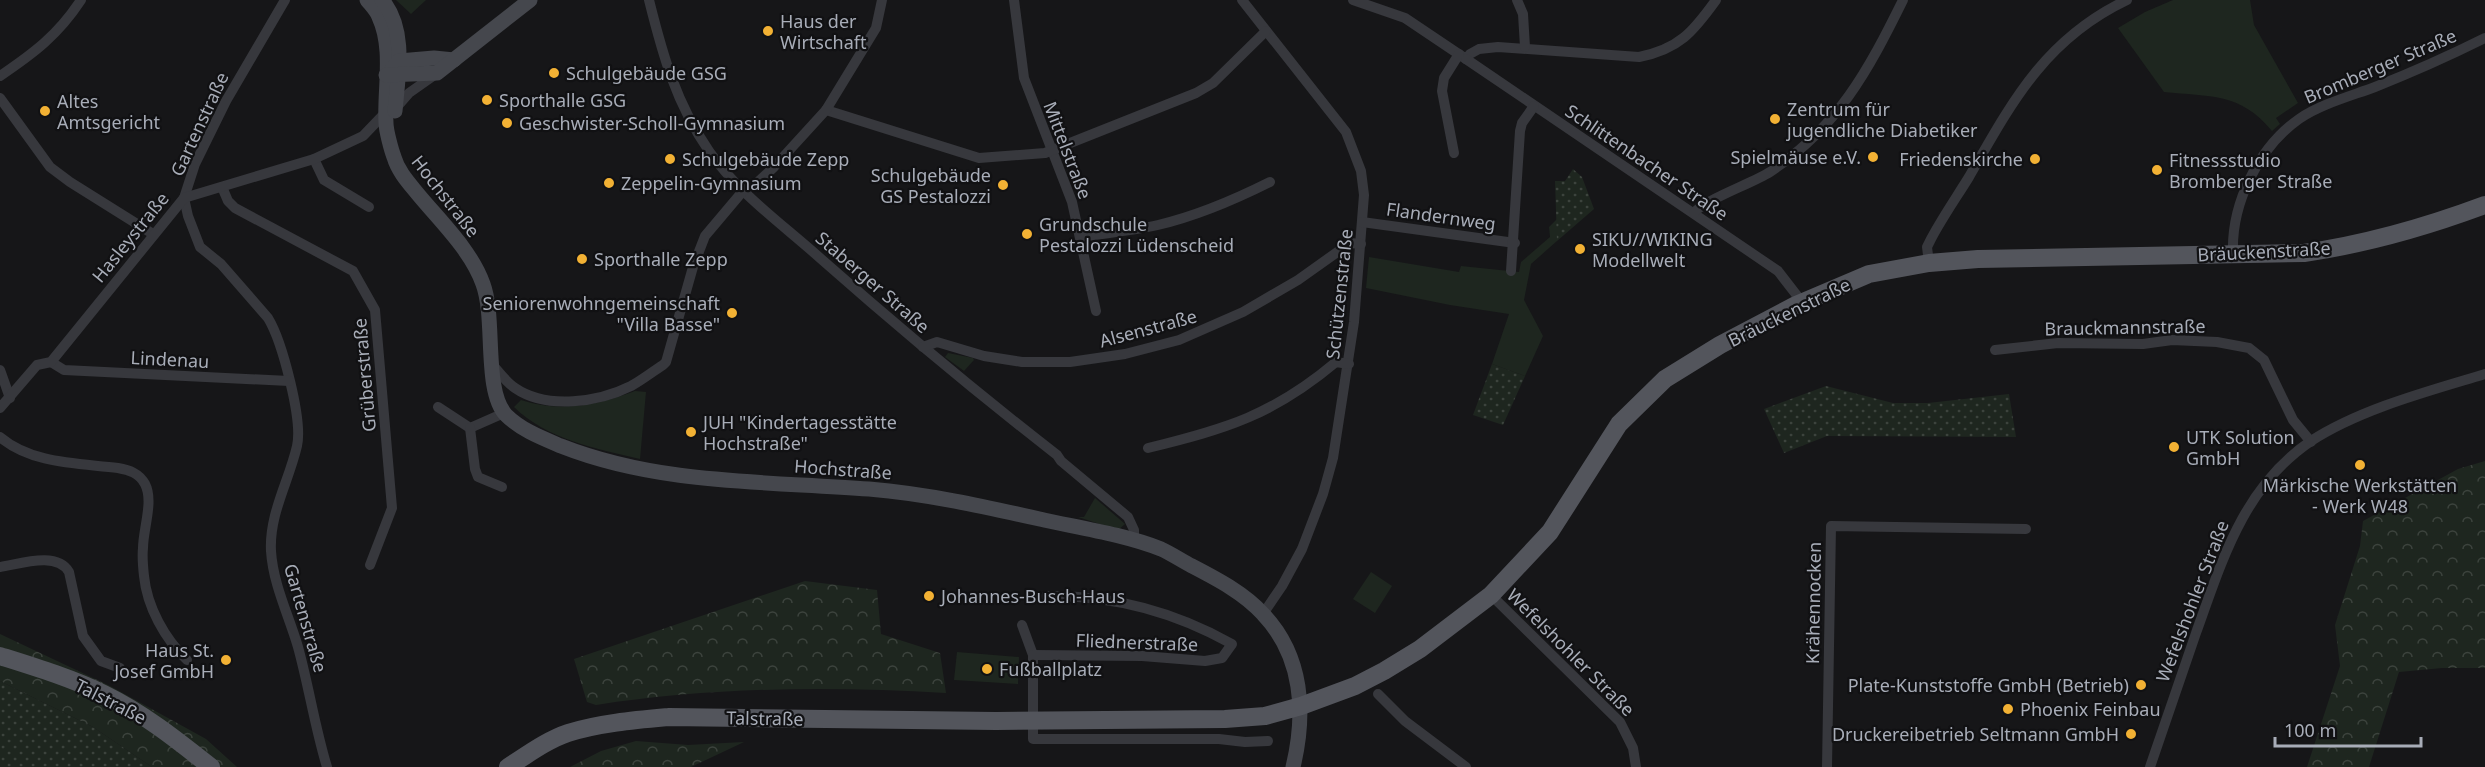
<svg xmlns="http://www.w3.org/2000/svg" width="2485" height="767" font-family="'Noto Sans',sans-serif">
  <defs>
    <pattern id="forest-crowns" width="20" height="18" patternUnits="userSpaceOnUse" patternTransform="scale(1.5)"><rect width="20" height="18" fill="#1e261f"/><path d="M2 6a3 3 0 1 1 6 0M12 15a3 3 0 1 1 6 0" fill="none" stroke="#3c433d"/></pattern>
    <pattern id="garden-dots" width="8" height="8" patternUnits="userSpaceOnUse" patternTransform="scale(1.5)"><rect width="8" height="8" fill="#1e261f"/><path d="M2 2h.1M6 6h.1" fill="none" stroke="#3c433d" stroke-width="1.8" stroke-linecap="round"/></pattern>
  </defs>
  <rect width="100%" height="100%" fill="#161618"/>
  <g fill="#1e261f">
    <polygon points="396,0 426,0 411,14"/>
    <path d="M2173,0H2250L2254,25L2298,103L2276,118L2280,124L2272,131C2240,92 2210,97 2164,92L2118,28L2145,12Z"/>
    <polygon points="1558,218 1557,241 1531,264 1524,300 1543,336 1525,376 1492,364 1509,314 1450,305 1366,288 1369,257 1459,272 1461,266 1519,272 1521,262 1550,237 1549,227"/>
    <polygon points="948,353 973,358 974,360 964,371 945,357"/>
    <path d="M635,391L646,392L640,459C595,448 548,440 514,407L521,400C560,413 598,405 635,391Z"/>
    <polygon points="1095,498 1125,524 1118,530 1078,517 1084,517"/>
    <polygon points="1371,572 1392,586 1375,613 1353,599"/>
    <polygon points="957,652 1019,657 1018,684 954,680"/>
  </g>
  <g fill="url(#forest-crowns)">
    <polygon points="2485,461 2485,668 2442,668 2399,672 2369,767 2307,767 2340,666 2335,625 2360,546 2363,521 2458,469"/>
    <path d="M805,581L877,590L881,634L940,653L946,693C831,686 710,687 596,705L587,702L574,659Z"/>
    <polygon points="0,634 110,686 206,739 237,767 152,767 93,727 0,681"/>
    <polygon points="636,741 688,745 744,742 691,767 570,767 601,751"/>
  </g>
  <g fill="url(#garden-dots)">
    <polygon points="1573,169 1582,177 1594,209 1557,241 1555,181 1565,181"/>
    <polygon points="1492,364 1525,376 1503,425 1473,415"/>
    <polygon points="1826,386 1893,403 1928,403 2009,394 2016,437 1827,436 1784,453 1764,409"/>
    <polygon points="0,681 93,727 152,767 0,767"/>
  </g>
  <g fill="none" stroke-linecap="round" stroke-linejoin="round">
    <g stroke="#37383d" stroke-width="10">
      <path d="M285,0L226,101L195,164L184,198L188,216L200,247L221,264L268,318C282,341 303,420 297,446C289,481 269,514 271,551C273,584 289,616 298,647C309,687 315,728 327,767"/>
      <path d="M649,0C663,56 676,103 709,151C738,193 782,224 820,258C897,326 976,392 1057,455L1061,461L1128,517L1134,530V541"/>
      <polyline points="1014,0 1024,78 1072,202 1096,311"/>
      <polyline points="1242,0 1346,132 1361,171 1364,195 1354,322 1333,458 1323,494 1302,549 1282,586 1263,614"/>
      <path d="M1353,0L1405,18L1466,59L1470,54L1479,49L1498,47L1639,57C1679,49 1693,32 1716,0"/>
      <polyline points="1517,0 1523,14 1525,47"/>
      <polyline points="1466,59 1778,271 1802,302"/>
      <path d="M0,76C34,53 58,35 81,0"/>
      <polyline points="0,98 50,167 70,182 153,234"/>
      <polyline points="396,108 409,93 436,74"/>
      <polyline points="826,110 979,158 1045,153 1196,93 1213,83 1266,31"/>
      <polyline points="1454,153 1442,91 1444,78 1459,54"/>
      <polyline points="314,159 324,180 369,207"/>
      <polyline points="222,187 228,201 235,208 353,271 375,310 392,508 370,565"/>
      <path d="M1694,213C1702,201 1753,183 1770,172C1838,127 1868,71 1903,0"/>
      <polyline points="1362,222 1515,243"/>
      <path d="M1080,237C1106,233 1132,231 1158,225C1197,216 1234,200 1270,182"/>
      <path d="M2233,254C2231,204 2258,148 2299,119C2321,104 2351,96 2375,87C2413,72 2449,56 2485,38"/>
      <path d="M1929,263L1927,247L1931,239C1942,218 1956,198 1969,177C2012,102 2045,39 2127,0"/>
      <polyline points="1511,271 1520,131 1522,123 1534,106"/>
      <polyline points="923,347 937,342 984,356 1022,362 1070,362 1125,354 1179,340 1243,312 1298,280 1350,243 1361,244"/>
      <polyline points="1995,350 2058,343 2143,344 2172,340 2217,342 2249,348 2264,360 2293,420 2311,442"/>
      <polyline points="51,362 64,370 289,381"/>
      <path d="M492,364C499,372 506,382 515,388C547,410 599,402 631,386C642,380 652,372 663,365L666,362L693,267L705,236L743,191L758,182L774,167L826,110L876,28L882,0"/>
      <polyline points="0,370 10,398"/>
      <polyline points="438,407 470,428 504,413"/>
      <polyline points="0,408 37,365 51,362 184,198 314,159 363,136 386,112"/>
      <polyline points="470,428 475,469 478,477 502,487"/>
      <path d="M0,437C32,464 78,463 118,468C129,470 139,473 145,484C154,501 143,529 143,548C142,557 143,567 144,576C147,607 165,639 187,660"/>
      <path d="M1148,448C1226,429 1273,415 1336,362L1349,364"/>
      <path d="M0,567C20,564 57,551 69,572L83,636L101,661L120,668"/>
      <polyline points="1491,595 1620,722 1633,748 1636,767"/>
      <polyline points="1022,625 1033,655 1033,739 1219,739 1245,742 1268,741"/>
      <path d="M1033,655L1142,656L1205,661L1222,658L1232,644C1175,612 1111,595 1046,596"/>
      <polyline points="1378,694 1405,721 1466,767"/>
      <polyline points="1827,767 1831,526 2026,529"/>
      <path d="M2150,767C2165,722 2181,678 2196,633C2222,561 2243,487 2311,441C2360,409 2429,391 2485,374"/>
    </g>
    <g stroke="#45474d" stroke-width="15">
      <path d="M367,0C371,5 377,11 379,17C394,49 384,90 386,123C386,130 391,149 394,157C398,171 408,182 417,193C440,221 471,250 483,284C496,319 483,390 506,415C521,430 542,438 561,446C660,485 766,481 869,489C929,494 986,507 1044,520C1081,528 1126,535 1161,549C1172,554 1182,561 1192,566C1217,579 1244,593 1263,614C1303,656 1306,713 1293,767"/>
      <path d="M382,0C407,29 398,76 395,111"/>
      <polyline points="392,69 399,61 434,58 454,60"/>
      <polyline points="386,75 437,73 530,0"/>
    </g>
    <g stroke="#53555c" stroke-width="18">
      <path d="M0,656C35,667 71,678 104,694C143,713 177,740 211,767"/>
      <path d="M508,767C527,755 547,740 568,733C600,723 636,720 669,717L996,721L1225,719L1265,716L1301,706L1355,686L1384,671L1420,649L1491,595L1550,532L1619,424L1665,379L1720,345L1796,305L1869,274L1929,263L1978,259L2304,253C2367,244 2426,227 2485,205"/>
    </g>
  </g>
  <g fill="#f2b134" stroke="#111113" stroke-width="2">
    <circle cx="768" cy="31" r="6"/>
    <circle cx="554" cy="73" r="6"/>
    <circle cx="487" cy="100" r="6"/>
    <circle cx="45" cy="111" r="6"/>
    <circle cx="1775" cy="119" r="6"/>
    <circle cx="507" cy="123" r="6"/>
    <circle cx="1873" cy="157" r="6"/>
    <circle cx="670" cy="159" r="6"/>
    <circle cx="2035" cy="159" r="6"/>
    <circle cx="2157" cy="170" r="6"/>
    <circle cx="609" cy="183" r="6"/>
    <circle cx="1003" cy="185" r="6"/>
    <circle cx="1027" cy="234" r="6"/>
    <circle cx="1580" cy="249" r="6"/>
    <circle cx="582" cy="259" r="6"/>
    <circle cx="732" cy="313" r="6"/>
    <circle cx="691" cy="432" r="6"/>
    <circle cx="2174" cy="447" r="6"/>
    <circle cx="2360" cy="465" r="6"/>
    <circle cx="929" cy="596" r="6"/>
    <circle cx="226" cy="660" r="6"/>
    <circle cx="987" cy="669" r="6"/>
    <circle cx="2141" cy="685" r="6"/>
    <circle cx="2008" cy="709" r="6"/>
    <circle cx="2131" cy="734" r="6"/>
  </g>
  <g text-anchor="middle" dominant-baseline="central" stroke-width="4.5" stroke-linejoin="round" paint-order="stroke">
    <g font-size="18" fill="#a8adb8" stroke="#111113" text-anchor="start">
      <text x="780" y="21">Haus der<tspan x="780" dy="21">Wirtschaft</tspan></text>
      <text x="566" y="73">Schulgebäude GSG</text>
      <text x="499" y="100">Sporthalle GSG</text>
      <text x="57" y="101">Altes<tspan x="57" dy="21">Amtsgericht</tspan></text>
      <text x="1787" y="109">Zentrum für<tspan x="1787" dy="21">jugendliche Diabetiker</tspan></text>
      <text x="519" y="123">Geschwister-Scholl-Gymnasium</text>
      <text x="1861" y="157" text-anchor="end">Spielmäuse e.V.</text>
      <text x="682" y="159">Schulgebäude Zepp</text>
      <text x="2023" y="159" text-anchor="end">Friedenskirche</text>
      <text x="2169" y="160">Fitnessstudio<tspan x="2169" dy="21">Bromberger Straße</tspan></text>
      <text x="991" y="175" text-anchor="end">Schulgebäude<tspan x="991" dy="21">GS Pestalozzi</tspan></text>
      <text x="621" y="183">Zeppelin-Gymnasium</text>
      <text x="1039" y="224">Grundschule<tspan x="1039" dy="21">Pestalozzi Lüdenscheid</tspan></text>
      <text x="1592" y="239">SIKU//WIKING<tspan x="1592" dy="21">Modellwelt</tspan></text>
      <text x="594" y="259">Sporthalle Zepp</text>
      <text x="720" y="303" text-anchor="end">Seniorenwohngemeinschaft<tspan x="720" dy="21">"Villa Basse"</tspan></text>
      <text x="703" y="422">JUH "Kindertagesstätte<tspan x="703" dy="21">Hochstraße"</tspan></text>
      <text x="2186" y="437">UTK Solution<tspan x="2186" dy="21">GmbH</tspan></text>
      <text x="2360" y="485" text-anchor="middle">Märkische Werkstätten<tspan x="2360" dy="21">- Werk W48</tspan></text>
      <text x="941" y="596">Johannes-Busch-Haus</text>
      <text x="214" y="650" text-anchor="end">Haus St.<tspan x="214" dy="21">Josef GmbH</tspan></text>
      <text x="999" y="669">Fußballplatz</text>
      <text x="2129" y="685" text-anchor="end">Plate-Kunststoffe GmbH (Betrieb)</text>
      <text x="2020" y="709">Phoenix Feinbau</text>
      <text x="2119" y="734" text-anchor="end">Druckereibetrieb Seltmann GmbH</text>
    </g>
    <g font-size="18" fill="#a8adb8" stroke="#111113">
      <text transform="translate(2380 66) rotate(-23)">Bromberger Straße</text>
      <text transform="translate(199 124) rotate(-65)">Gartenstraße</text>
      <text transform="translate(1068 150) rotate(69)">Mittelstraße</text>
      <text transform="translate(1647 162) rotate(34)">Schlittenbacher Straße</text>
      <text transform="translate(446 196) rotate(52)">Hochstraße</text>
      <text transform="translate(1441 216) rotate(8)">Flandernweg</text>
      <text transform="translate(130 237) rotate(-51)">Hasleystraße</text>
      <text transform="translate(2264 251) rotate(-3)">Bräuckenstraße</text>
      <text transform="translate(873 282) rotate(41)">Staberger Straße</text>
      <text transform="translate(1339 294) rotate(-84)">Schützenstraße</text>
      <text transform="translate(1789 312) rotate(-26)">Bräuckenstraße</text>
      <text transform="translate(2125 327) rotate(-1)">Brauckmannstraße</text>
      <text transform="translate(1148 328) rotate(-15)">Alsenstraße</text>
      <text transform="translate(170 359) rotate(3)">Lindenau</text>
      <text transform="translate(364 375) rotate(-95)">Grüberstraße</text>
      <text transform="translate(843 469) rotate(4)">Hochstraße</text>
      <text transform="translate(2192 601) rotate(-69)">Wefelshohler Straße</text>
      <text transform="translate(1813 603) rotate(-89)">Krähennocken</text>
      <text transform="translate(306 618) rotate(74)">Gartenstraße</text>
      <text transform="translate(1137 642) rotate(2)">Fliednerstraße</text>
      <text transform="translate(1571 652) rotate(45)">Wefelshohler Straße</text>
      <text transform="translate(111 701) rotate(27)">Talstraße</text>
      <text transform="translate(765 718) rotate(1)">Talstraße</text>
    </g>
  </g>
  <path d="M2275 737v9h146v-9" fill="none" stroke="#a8adb8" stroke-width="3"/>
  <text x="2284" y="737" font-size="18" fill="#a8adb8" stroke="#111113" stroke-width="4.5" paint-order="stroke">100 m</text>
</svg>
